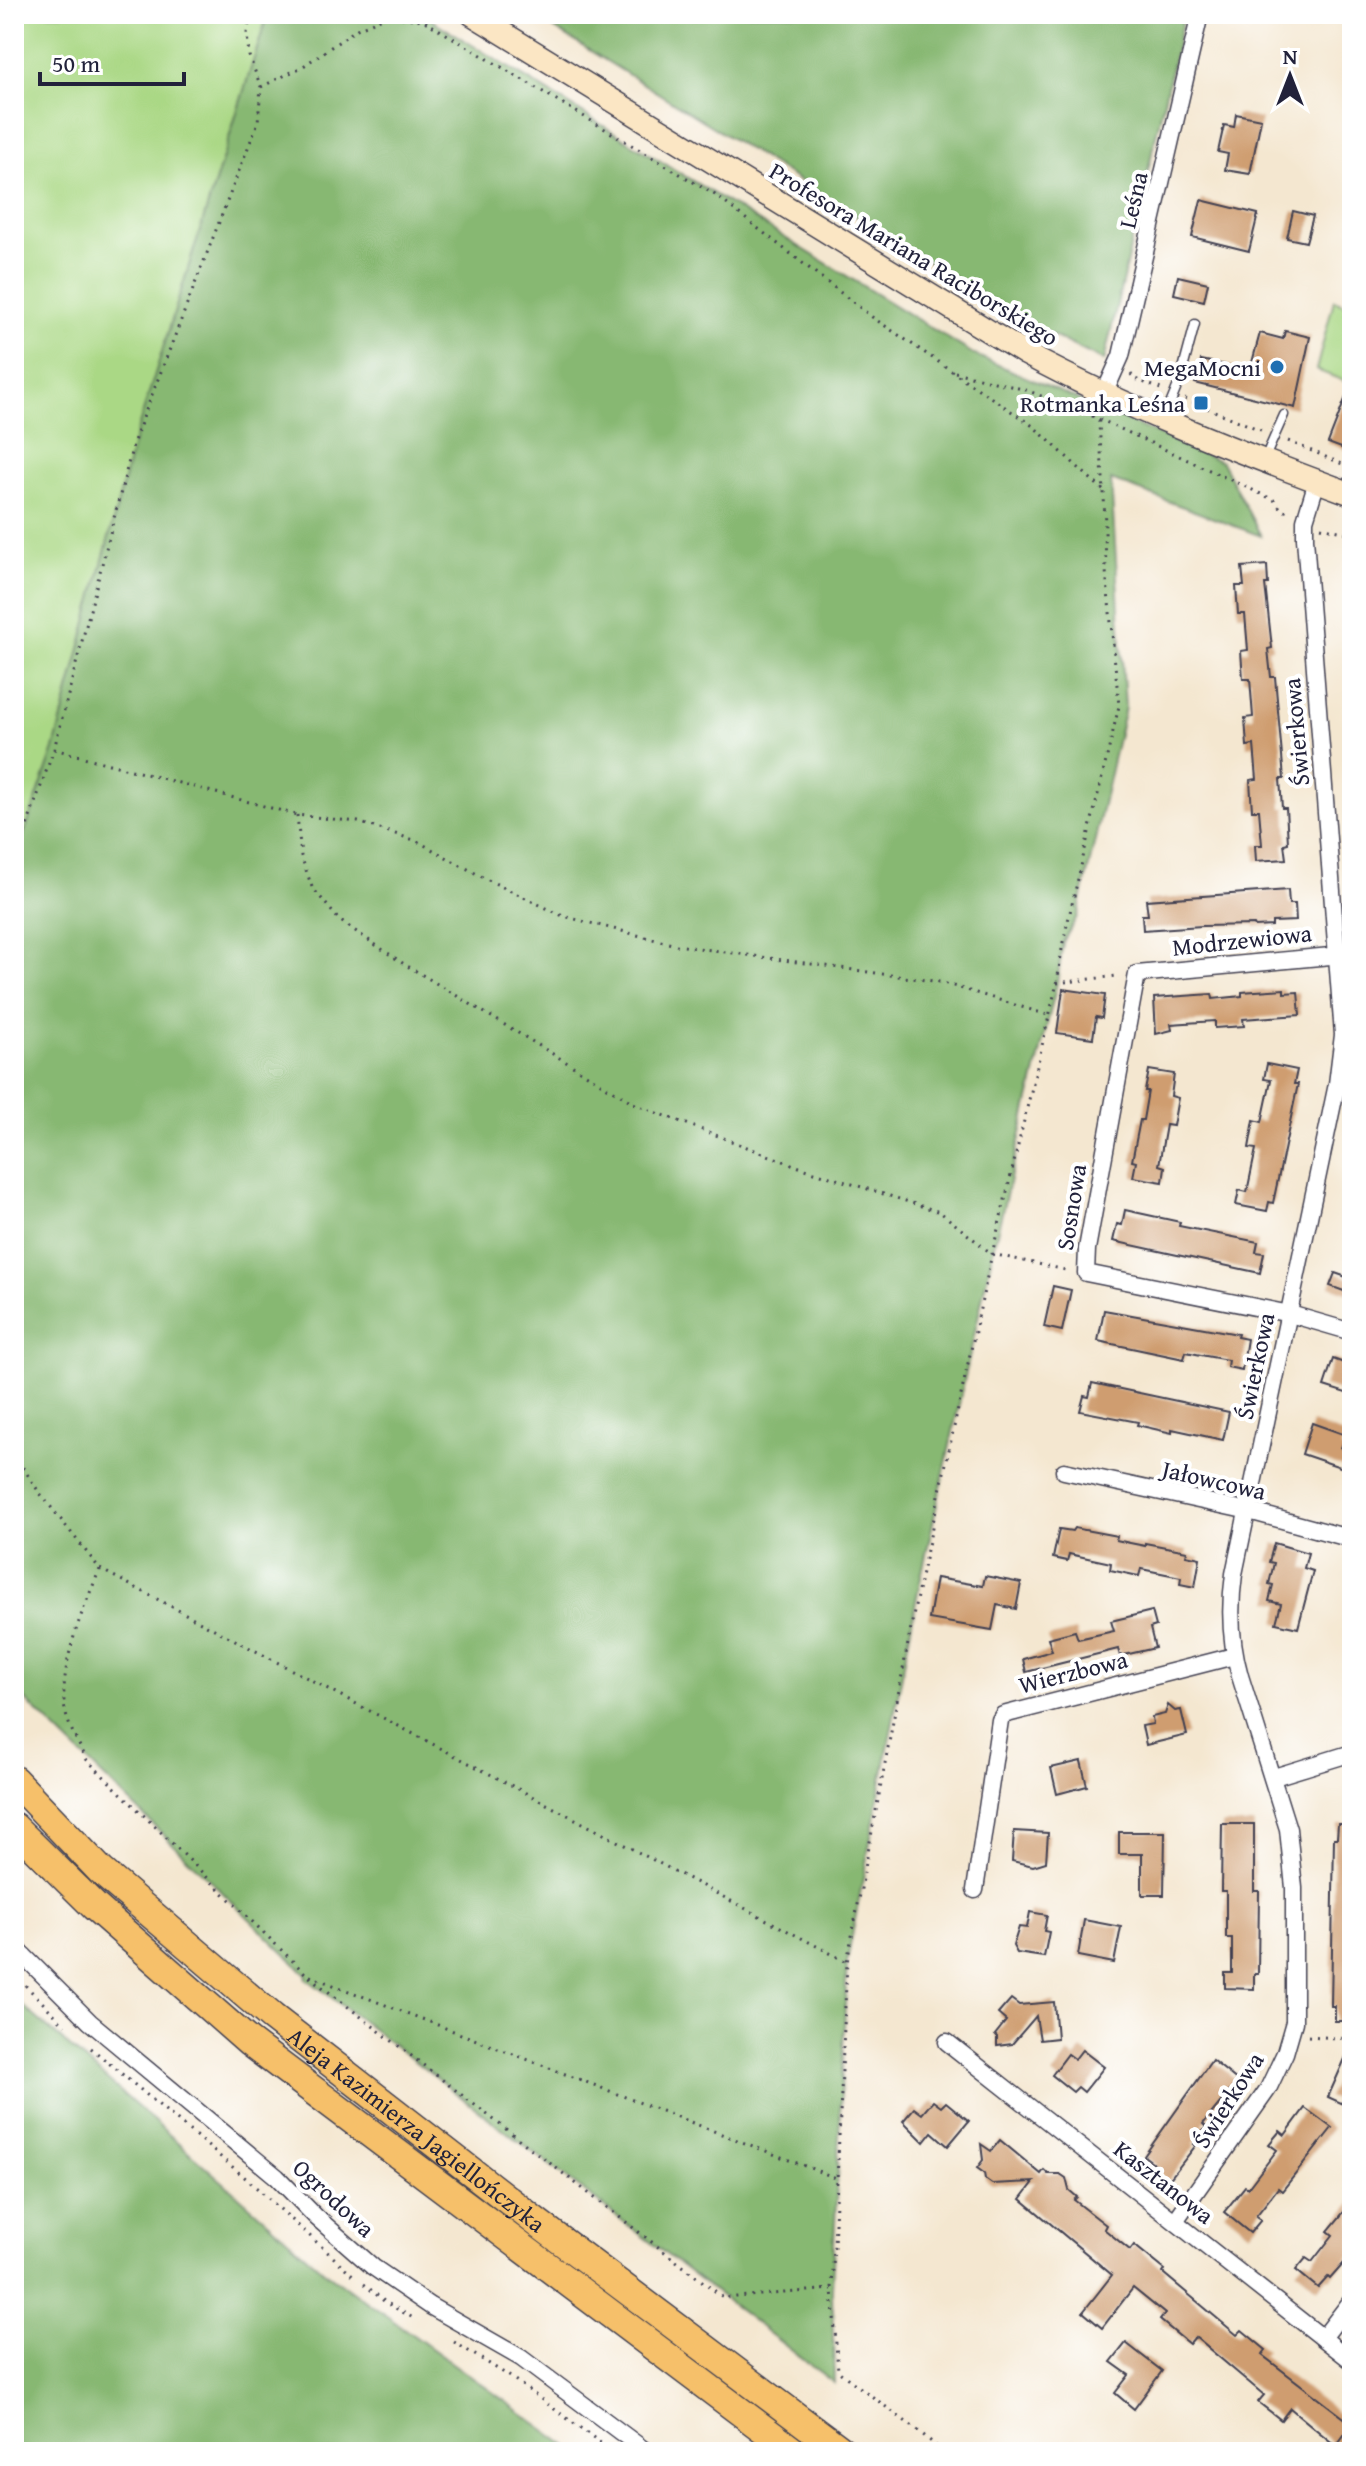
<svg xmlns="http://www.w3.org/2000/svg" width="1366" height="2466" font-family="'Gentium Book Plus',serif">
  <rect width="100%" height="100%" fill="#fff"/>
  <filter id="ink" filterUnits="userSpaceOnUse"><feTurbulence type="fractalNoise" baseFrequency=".0125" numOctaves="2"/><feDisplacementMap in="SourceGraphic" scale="16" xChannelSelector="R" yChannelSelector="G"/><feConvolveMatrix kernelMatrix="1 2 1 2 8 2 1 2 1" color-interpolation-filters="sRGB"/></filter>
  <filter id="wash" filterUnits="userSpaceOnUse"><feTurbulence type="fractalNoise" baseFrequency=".006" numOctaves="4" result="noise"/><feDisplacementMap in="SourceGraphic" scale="32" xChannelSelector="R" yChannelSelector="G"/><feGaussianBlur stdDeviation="1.8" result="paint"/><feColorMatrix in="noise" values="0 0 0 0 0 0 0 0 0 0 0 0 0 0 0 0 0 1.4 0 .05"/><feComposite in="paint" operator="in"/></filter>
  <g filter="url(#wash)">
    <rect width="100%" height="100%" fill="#f4e7d0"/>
    <g fill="#aad885" stroke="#667d60" stroke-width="2">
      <polygon points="14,14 268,14 134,441 54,749 14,863"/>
      <polygon points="1334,300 1352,308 1352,384 1316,370"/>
    </g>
    <g fill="#87b872" stroke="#546d56" stroke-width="2">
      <polygon points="268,14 422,14 975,355 1222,462 1261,536 1111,480 1125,707 1078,915 1063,942 1057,983 992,1254 918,1591 847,1962 832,2289 834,2383 306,1978 307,1975 14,1689 14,863 54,749 134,441"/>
      <polygon points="531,14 1184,14 1104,361 1031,325"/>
      <polygon points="14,1998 324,2271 576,2452 14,2452"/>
    </g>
    <g id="blocks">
      <g fill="#cf9d70">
        <polygon points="1236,114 1261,119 1250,174 1225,170 1228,154 1218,152 1224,125 1234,127"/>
        <polygon points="1201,200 1258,214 1249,251 1192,237"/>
        <polygon points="1293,211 1313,216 1306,242 1287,238"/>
        <polygon points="1178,276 1208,283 1204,301 1174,294"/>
        <polygon points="1285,331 1310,337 1295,408 1195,383 1201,360 1250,370 1260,333 1283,339"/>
        <polygon points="1351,384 1352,385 1352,452 1328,443"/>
        <polygon points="1267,565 1268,584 1265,584 1272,648 1268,649 1271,677 1275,677 1284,779 1280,779 1282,808 1286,808 1288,843 1284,844 1286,859 1256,861 1255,845 1262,845 1259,810 1252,810 1251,796 1250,780 1257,779 1254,745 1247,746 1245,718 1253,717 1250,679 1243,679 1241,651 1248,650 1245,614 1238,614 1236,586 1244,586 1242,567"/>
        <polygon points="1288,890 1289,904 1295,904 1296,921 1272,922 1272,926 1255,927 1254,925 1202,926 1143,930 1142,915 1148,915 1146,900"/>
        <polygon points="1063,989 1105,995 1102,1018 1096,1017 1093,1038 1057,1033"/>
        <polygon points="1284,989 1284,993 1298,992 1300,1015 1243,1019 1244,1026 1215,1028 1215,1021 1171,1024 1172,1030 1156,1034 1154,998 1212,994 1213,999 1242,996 1242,992"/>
        <polygon points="1267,1064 1297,1070 1294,1084 1298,1084 1273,1203 1269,1202 1267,1211 1236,1205 1239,1190 1247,1192 1256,1149 1249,1148 1254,1120 1262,1122 1271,1080 1264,1079"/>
        <polygon points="1149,1070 1174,1074 1171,1096 1178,1098 1173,1126 1166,1125 1159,1165 1165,1167 1163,1182 1133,1177 1136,1162 1132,1161 1140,1120 1143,1120 1148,1091 1145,1091"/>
        <polygon points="1125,1210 1180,1222 1179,1226 1258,1242 1256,1252 1264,1253 1260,1273 1113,1241 1117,1224 1122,1225"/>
        <polygon points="1335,1273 1352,1279 1352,1294 1330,1286"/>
        <polygon points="1053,1286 1071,1290 1062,1331 1044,1327"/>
        <polygon points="1104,1310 1238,1334 1237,1337 1247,1339 1242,1370 1227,1367 1228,1360 1206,1356 1186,1352 1184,1359 1098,1341"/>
        <polygon points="1333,1359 1352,1366 1352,1395 1324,1386"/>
        <polygon points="1092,1383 1229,1412 1223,1440 1172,1429 1172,1433 1137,1425 1138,1422 1080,1411 1084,1396 1089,1397"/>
        <polygon points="1312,1423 1346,1435 1341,1448 1352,1452 1346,1469 1302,1454"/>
        <polygon points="1074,1528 1117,1536 1116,1540 1130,1543 1145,1546 1145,1543 1187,1551 1186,1555 1200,1558 1195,1587 1180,1584 1181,1577 1141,1569 1139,1576 1110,1570 1111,1563 1069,1554 1067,1561 1053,1558 1059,1529 1072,1531"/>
        <polygon points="1274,1543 1308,1553 1304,1568 1313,1571 1298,1628 1276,1623 1281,1604 1269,1601 1273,1585 1269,1584 1274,1563 1269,1562"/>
        <polygon points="985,1576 1021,1583 1016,1609 997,1605 992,1630 929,1619 936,1578 983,1586"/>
        <polygon points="1152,1611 1156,1626 1150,1628 1155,1648 1120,1656 1118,1649 1026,1672 1023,1659 1052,1651 1048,1638 1075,1631 1078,1639 1114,1631 1111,1621"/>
        <polygon points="1168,1705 1175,1711 1181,1710 1187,1735 1146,1745 1142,1726 1153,1724 1152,1717 1165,1714"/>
        <polygon points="1081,1761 1087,1786 1057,1794 1051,1768"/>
        <polygon points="1222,1824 1254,1824 1254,1891 1259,1891 1258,1974 1254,1974 1254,1989 1225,1988 1225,1973 1232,1973 1232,1938 1226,1938 1226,1891 1221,1891"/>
        <polygon points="1338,1824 1352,1824 1352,2021 1335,2021 1335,2006 1331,2006 1334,1838 1337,1838"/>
        <polygon points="1014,1831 1048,1833 1046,1862 1033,1866 1012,1861"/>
        <polygon points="1119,1832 1165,1832 1164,1895 1142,1895 1142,1854 1119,1854"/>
        <polygon points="1030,1912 1047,1915 1044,1931 1049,1932 1044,1957 1017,1953 1013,1946 1019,1927 1027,1928"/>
        <polygon points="1084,1920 1121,1927 1114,1963 1078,1956"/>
        <polygon points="1011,1999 1019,2005 1054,2002 1057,2038 1040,2040 1036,2016 1012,2044 997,2046 997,2037 995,2035 1006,2021 998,2014"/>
        <polygon points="1352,2043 1352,2108 1328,2097"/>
        <polygon points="1082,2050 1104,2067 1084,2092 1078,2087 1073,2092 1052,2075 1068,2054 1075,2059"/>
        <polygon points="1212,2060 1238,2081 1203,2124 1206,2127 1194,2144 1196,2145 1168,2181 1153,2169 1156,2165 1144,2156"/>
        <polygon points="933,2101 941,2107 946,2102 969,2121 948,2146 932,2132 924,2142 903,2121 914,2108 922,2114"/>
        <polygon points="1305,2108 1332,2128 1282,2191 1278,2188 1256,2216 1261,2220 1250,2233 1224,2212 1245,2186 1248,2188 1277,2150 1269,2144 1280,2131 1285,2135"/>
        <polygon points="1000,2140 1041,2174 1044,2170 1048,2174 1060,2174 1066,2178 1069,2190 1077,2197 1074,2200 1106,2225 1104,2229 1130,2250 1134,2245 1165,2270 1163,2273 1237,2335 1242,2330 1266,2350 1262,2355 1352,2424 1336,2446 1290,2408 1281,2420 1258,2402 1264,2395 1195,2337 1189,2344 1160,2320 1165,2314 1133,2288 1102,2328 1083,2312 1112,2275 1021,2199 1034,2182 992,2184 985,2179 984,2173 977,2168 983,2160 981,2144 991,2151"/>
        <polygon points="1352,2202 1352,2254 1330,2279 1328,2277 1318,2288 1296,2270 1306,2258 1312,2262 1333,2235 1328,2231"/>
        <polygon points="1126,2343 1162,2371 1134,2409 1115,2393 1129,2375 1111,2362"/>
      </g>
    </g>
  </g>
  <g filter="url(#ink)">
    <use href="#blocks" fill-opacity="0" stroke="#424051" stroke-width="2"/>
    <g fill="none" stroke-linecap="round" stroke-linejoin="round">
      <g stroke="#424051" stroke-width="11">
        <g id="service">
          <polyline points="1164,419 1180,380 1195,324"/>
          <polyline points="1264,460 1284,415"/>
        </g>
      </g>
      <g stroke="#424051" stroke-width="19">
        <g id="minor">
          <polyline points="1104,394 1121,356 1200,14"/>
          <polyline points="1352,954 1137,974 1087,1249 1086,1273 1290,1314 1352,1332"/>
          <polyline points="1064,1471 1249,1511 1352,1539"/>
          <polyline points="1274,1777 1352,1753"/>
          <polyline points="975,1890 1000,1720 1003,1715 1234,1656"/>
          <polyline points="14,1946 90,2022 277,2177 316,2217 373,2267 430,2306 521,2358 647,2452"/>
          <polyline points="947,2042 1352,2361"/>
          <path d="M1175,2221L1268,2089L1285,2053L1294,2022V1888L1288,1829L1240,1676C1230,1641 1229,1609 1234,1574L1337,1084L1343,1035L1305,538V520L1317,481"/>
          <polyline points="1323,2338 1352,2300"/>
        </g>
      </g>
      <g stroke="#424051" stroke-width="25">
        <path id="secondary" d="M472,14L1026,354C1130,410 1241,453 1352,494"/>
      </g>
      <g stroke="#424051" stroke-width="31">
        <g id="motorway">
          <path id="s1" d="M14,1780L101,1871L272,2017L539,2224L843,2452"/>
          <polyline points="14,1827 94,1906 249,2042 794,2452"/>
        </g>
      </g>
      <g stroke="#424051" stroke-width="3" stroke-dasharray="2 6" stroke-linecap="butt">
        <polyline points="261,87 302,67 357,29 387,16 423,20 715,195 872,317 1033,426 1104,491"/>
        <polyline points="955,372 1026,390 1097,418 1274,500 1282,510 1288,512"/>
        <polyline points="1131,374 1133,378 1163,390"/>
        <polyline points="1185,399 1263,431"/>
        <polyline points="1288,441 1352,468"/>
        <polyline points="1321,527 1352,534"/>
        <polyline points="54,749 297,815 358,822 417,841 486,879 563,916 676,945 940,982 1048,1015"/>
        <polyline points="297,815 301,856 312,887 339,920 401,962 637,1105 802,1168 940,1212 992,1254 1070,1271"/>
        <polyline points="14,863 54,749 134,441 258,122 261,87 249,56 247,33 251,14"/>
        <polyline points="1057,983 1117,976"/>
        <path d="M14,1454L39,1492L100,1569C83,1609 62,1657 64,1702C65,1722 78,1742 87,1760L307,1975L724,2298L832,2289"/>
        <polyline points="100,1569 847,1962"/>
        <polyline points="14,1974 65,2025"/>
        <polyline points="310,1976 836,2178"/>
        <polyline points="1308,2036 1352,2039"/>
        <polyline points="91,2048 248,2180 355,2277"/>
        <polyline points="364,2284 385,2302 413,2318"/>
        <polyline points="454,2342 512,2378 613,2452"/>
        <polyline points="943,2452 921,2433 838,2371 832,2289 847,1962 918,1591 992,1254 1057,983 1063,942 1119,706 1106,571 1104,491 1098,412"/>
      </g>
      <use href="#service" stroke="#fff" stroke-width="8"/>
      <use href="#minor" stroke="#fff" stroke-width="16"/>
      <use href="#secondary" stroke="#fbe6c4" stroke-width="22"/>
      <use href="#motorway" stroke="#f6c06b" stroke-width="28"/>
    </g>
  </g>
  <g fill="#1f6fb2" stroke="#fff" stroke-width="3">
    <circle cx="1277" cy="367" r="8"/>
    <rect x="1193" y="395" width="16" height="16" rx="4"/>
  </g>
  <g text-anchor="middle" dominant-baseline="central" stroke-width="8" stroke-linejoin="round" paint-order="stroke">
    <g font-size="24" fill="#22223b" stroke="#fff">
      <text transform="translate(1133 200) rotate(-77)">Leśna</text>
      <text transform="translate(914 254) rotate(31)">Profesora Mariana Raciborskiego</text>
      <text transform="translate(1296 732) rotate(-95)">Świerkowa</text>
      <text transform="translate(1242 940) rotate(-6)">Modrzewiowa</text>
      <text transform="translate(1071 1207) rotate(-81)">Sosnowa</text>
      <text transform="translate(1255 1366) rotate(-78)">Świerkowa</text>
      <text transform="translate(1214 1480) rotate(13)">Jałowcowa</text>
      <text transform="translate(1073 1672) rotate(-14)">Wierzbowa</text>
      <text transform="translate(1228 2100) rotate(-57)">Świerkowa</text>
      <text stroke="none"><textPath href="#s1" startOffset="534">Aleja Kazimierza Jagiellończyka</textPath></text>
      <text transform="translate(1164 2182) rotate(38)">Kasztanowa</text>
      <text transform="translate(334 2198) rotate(43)">Ogrodowa</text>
    </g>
    <g font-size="24" fill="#22223b" stroke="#fff" text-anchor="end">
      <text x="1261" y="367">MegaMocni</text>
      <text x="1185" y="403">Rotmanka Leśna</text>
    </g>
  </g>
  <rect width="1366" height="2466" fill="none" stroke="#fff" stroke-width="48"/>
  <g transform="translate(1290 76)" stroke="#ffffff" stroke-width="6" paint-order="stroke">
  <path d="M0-6L14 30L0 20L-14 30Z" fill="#22223b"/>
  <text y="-12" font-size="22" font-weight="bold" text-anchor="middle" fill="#22223b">N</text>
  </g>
  <path d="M40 72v12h144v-12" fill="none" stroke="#22223b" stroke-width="4"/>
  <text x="52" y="72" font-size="24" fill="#22223b" stroke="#ffffff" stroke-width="6" paint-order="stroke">50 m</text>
</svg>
